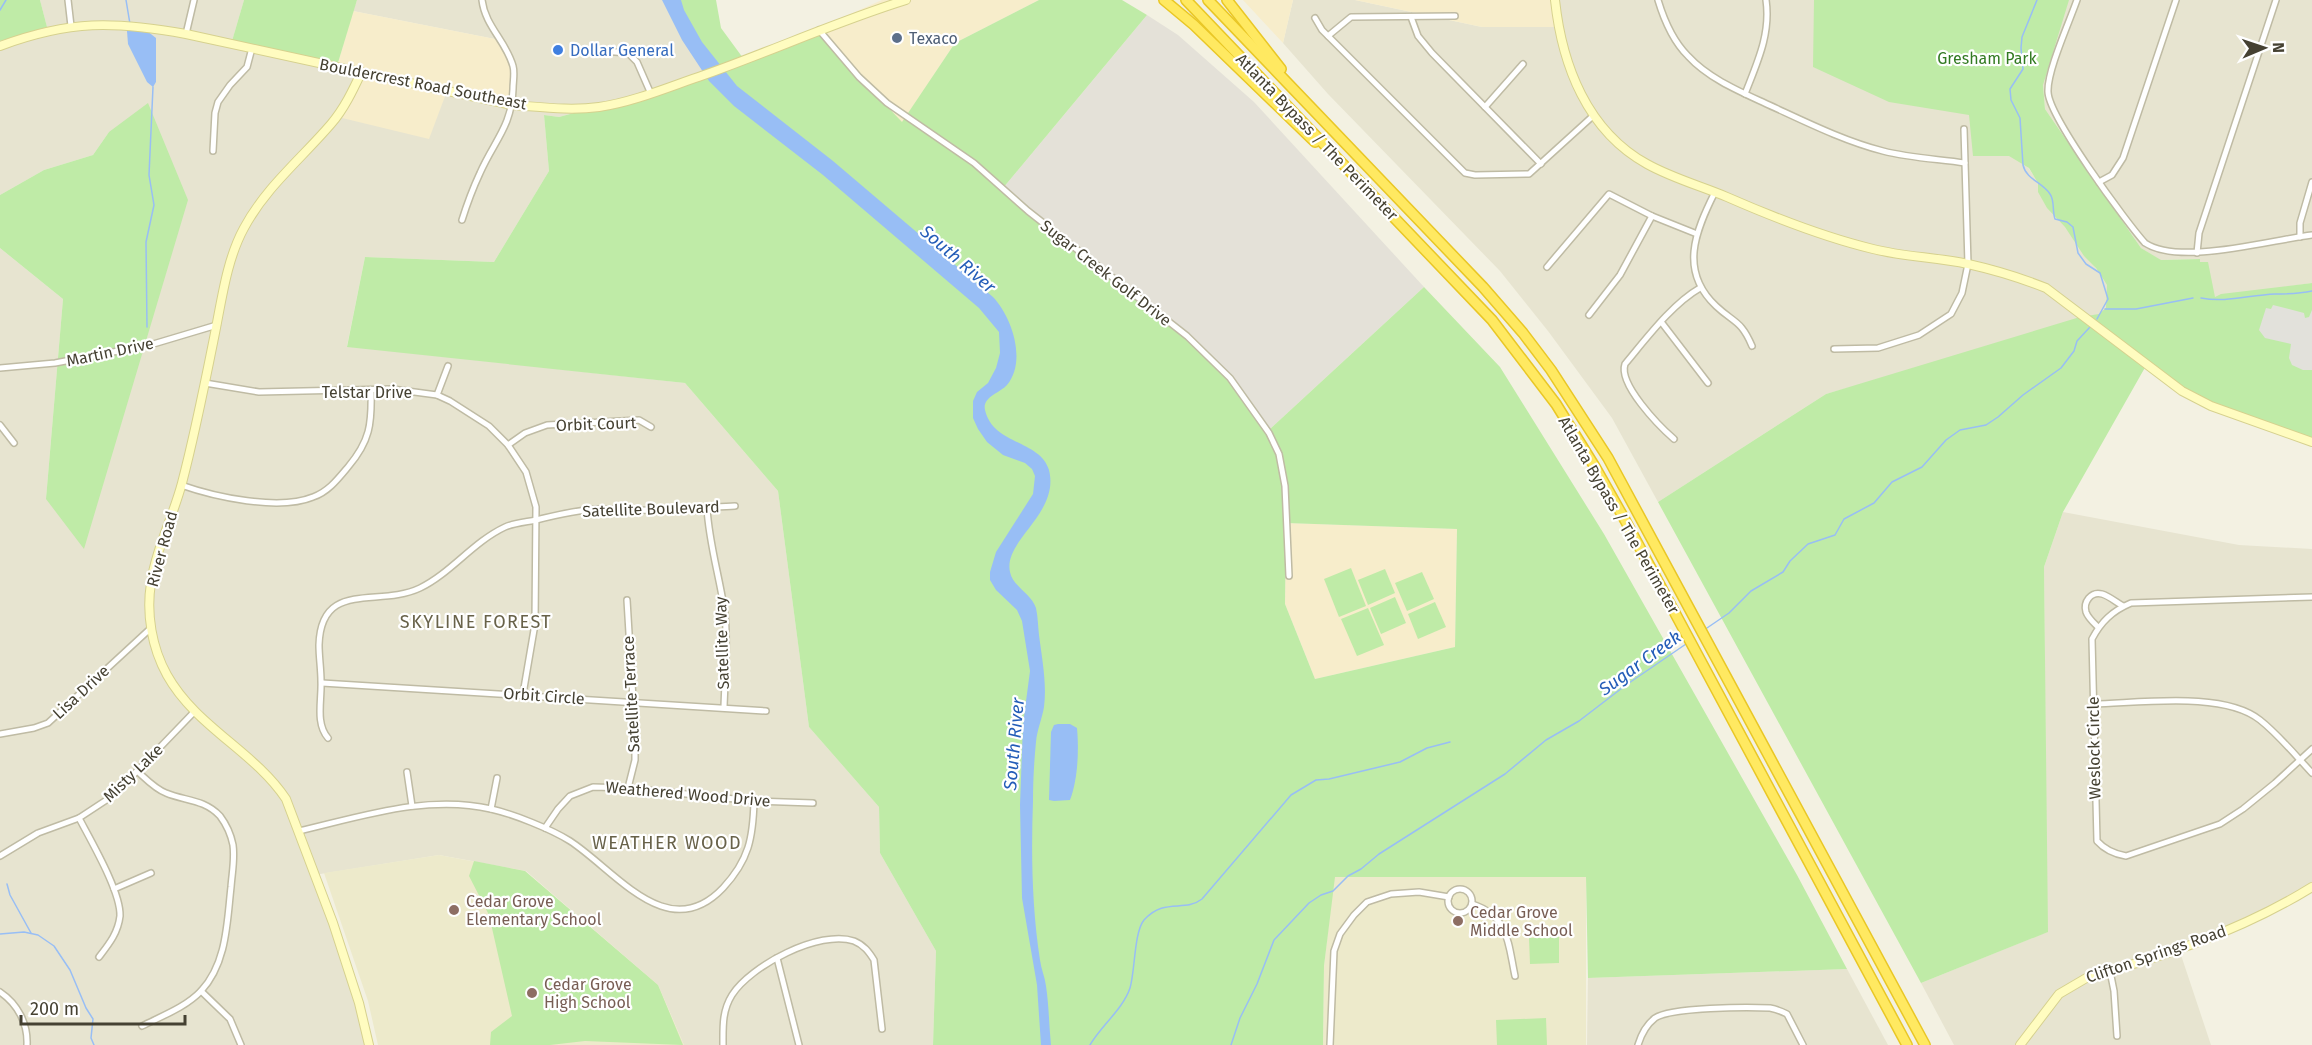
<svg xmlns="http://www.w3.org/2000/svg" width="2312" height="1045" font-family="'Fira Sans',sans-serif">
  <rect width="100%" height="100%" fill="#f3f1e2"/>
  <g fill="#e7e4d0">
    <polygon points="40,0 244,0 232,41 447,91 500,40 353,11 357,0 671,0 707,77 559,117 544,115 549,171 494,262 365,257 347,346 685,383 778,491 809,727 879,807 880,853 936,951 933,1045 684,1045 658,985 526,871 439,855 314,875 348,969 366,1045 0,1045 0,248 63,299 46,499 109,132 93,155 44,170 0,195 0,41 47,27"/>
    <polygon points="1293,0 1355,0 1482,27 1557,0 1830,0 1987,106 2124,310 1826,394 1658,502 1612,418 1548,331 1500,271 1328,94 1283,43"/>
    <polygon points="2030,0 2312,0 2312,283 2203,299 2199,259 2160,260 2141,248 2045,109 2043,86 2016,34"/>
    <polygon points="2063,512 2239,545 2312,549 2312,889 2237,925 2177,943 2211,1045 1954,1045 1921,983 2047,932 2044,567"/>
    <polygon points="1847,969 1888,1045 1587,1045 1588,978"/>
  </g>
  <g fill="#f7edcb">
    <polygon points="882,0 1039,0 955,43 902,123 814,30"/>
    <polygon points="1243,0 1293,0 1283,43"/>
    <polygon points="1355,0 1557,0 1558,27 1482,27"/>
    <polygon points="353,11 500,40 514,65 513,103 447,91 429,139 338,117 360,71 337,66"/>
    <polygon points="1286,523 1457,529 1455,647 1315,679 1285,604"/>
  </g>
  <polygon fill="#e4e1d8" points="1147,15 1178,35 1254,102 1424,287 1269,430 1003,188"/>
  <g fill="#edeacb">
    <polygon points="439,855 525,871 658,985 684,1045 378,1045 368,1001 324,873"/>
    <polygon points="1334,877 1586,877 1586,1045 1323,1045 1324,966"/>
  </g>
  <g fill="#bfeba7" fill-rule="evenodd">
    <polygon points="0,0 40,0 47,27 0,41"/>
    <polygon points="244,0 357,0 337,66 232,41"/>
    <path d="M671,0H716L721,28L743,58L814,30L902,122L955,43L1039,0H1122L1147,15L1003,188L1196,344L1240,391L1269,430L1424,287L1500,367L1604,534L1797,875L1847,969L1588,978L1586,877H1335L1324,966L1323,1045H933L936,951L880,853L879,807L809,727L778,491L685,383L347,347L365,257L494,262L549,171L544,115L559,117L706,77ZM1286,523L1457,529L1455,647L1315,679L1285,604Z"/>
    <polygon points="1814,0 2069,0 2043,85 2045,109 2141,248 2161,260 2200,259 2200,262 2208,262 2215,297 2221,294 2312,283 2312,443 2194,400 2147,364 2063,512 2044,567 2048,932 1921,983 1658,502 1826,394 2080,317 2099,314 2106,308 2107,285 2096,268 2084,256 2065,227 2047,208 2038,192 2038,183 2029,168 2009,156 1973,156 1969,115 1889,102 1813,67"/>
    <polygon points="148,103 188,200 84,549 46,499 63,299 0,248 0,195 44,170 93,155 109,132"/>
    <polygon points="1351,568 1366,606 1339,617 1324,579"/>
    <polygon points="1385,569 1395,593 1368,605 1358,580"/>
    <polygon points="1422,572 1434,599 1407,611 1395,583"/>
    <polygon points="1395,597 1406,623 1381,634 1370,608"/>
    <polygon points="1435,602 1446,627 1418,639 1408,614"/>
    <polygon points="1368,608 1384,645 1357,656 1341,619"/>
    <polygon points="474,861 525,871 658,985 683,1045 585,1041 550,1045 490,1045 491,1032 512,1016 489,915 469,876"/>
    <polygon points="1559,937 1559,963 1530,964 1529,938"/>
    <polygon points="1546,1018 1547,1045 1497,1045 1496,1020"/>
  </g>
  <polygon fill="#e2e1db" points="2273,305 2304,313 2305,318 2309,317 2312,310 2312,370 2303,370 2292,365 2289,358 2291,344 2265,338 2259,330 2266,308 2271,309"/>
  <g fill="#98bef5">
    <path d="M662,0H681L684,10L702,42L737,86L833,161L993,297C1012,317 1027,361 1007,385C1000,393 982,397 985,410C993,445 1040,440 1049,470C1060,514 1003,540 1010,572C1013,587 1031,593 1036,608C1038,617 1038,627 1039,635C1042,659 1047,683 1044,707C1042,719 1037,730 1036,742C1034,762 1033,782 1033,801C1031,854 1032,908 1040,960C1041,969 1045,977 1046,986C1049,1006 1049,1026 1051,1045H1041L1037,985L1022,898L1020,805L1023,724L1030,671L1022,621L1017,610L996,590L990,580V572L996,552L1033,494L1035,476L1032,469L1025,463L1003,455L987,442L978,429L973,418V401L977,392L988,383L996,368L1000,353L999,332L979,308L823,175L734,106L709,81L682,40Z"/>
    <polygon points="127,31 147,31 156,38 156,82 153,87 147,82 128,44"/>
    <path d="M1058,724H1070L1077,728C1079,750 1078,779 1070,800L1054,801L1049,800L1051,732L1054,725Z"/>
  </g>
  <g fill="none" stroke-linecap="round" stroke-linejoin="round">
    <g stroke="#98bef5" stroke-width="1.5">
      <polyline points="126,0 130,24"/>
      <path d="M2037,0L2022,37L2021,48L2023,69L2010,89L2011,100L2020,118L2023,165C2026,179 2043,183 2050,194C2055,201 2052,211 2055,219L2067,222L2073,227L2078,253L2086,264L2100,273L2108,299L2097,319"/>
      <polyline points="0,10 6,0"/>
      <path d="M2201,298C2226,303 2249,295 2275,294C2288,294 2299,294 2312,291"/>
      <polyline points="2105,309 2136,309 2193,298"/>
      <polyline points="147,327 146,242 154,205 149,175 153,87"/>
      <polyline points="1704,630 1729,613 1751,591 1783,572 1790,561 1808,544 1835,535 1844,519 1874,503 1892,482 1922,467 1946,440 1960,430 1986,425 1998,417 2023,395 2061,368 2074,351 2077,341 2090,327"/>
      <polyline points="7,884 10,895 31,933"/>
      <polyline points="0,934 24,932 38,935 54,946 70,970 86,1008 93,1019 91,1038 94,1045"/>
      <path d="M1090,1045C1101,1026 1123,1009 1130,988C1135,972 1134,932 1144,920C1165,897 1184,913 1202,899L1291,795L1316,780L1329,779L1400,762L1427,748L1450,742"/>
      <polyline points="1231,1045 1240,1018 1257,984 1274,940 1309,903 1321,895 1333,891 1348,876 1361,869 1379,854 1505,774 1546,740 1579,721 1626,685 1686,644"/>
    </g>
    <g stroke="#bfbba4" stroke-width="8">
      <g id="street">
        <polyline points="68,0 71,26"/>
        <path d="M1658,0C1664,20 1673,41 1688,56C1709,79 1741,92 1769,105C1806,122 1844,141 1883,151C1910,158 1938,159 1965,163"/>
        <path d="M2077,0C2069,23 2047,71 2048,92C2049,117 2126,222 2145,243C2180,266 2270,240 2312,235"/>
        <polyline points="1411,17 1418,36 1432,53 1541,164"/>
        <polyline points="1315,18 1322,30 1465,173 1475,175 1529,174 1594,115"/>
        <polyline points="819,30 859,77 887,103 974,163 1028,211 1187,336 1230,378 1269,433 1279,454 1285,486 1289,576"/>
        <polyline points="186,34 194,0"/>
        <polyline points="1328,36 1351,17 1455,16"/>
        <polyline points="602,51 628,53 637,62 651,94"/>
        <path d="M1745,94C1757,63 1771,34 1766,0"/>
        <polyline points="1485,107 1523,64"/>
        <polyline points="213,151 215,113 218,102 230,85 247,67 252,48"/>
        <polyline points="2099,182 2112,175 2123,158 2176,0"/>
        <path d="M1715,192C1695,232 1679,271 1716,306C1734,323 1741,320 1752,346"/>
        <path d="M462,220C467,204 473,188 480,173C494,141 512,126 513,89C513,81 515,73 513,66C506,41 485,26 482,0"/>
        <polyline points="2300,237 2300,223 2312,182"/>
        <polyline points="2197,253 2199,233 2276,0"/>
        <polyline points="1547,267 1609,194 1652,216 1697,234"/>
        <polyline points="1589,315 1620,275 1652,216"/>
        <polyline points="1662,323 1708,383"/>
        <polyline points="1834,349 1878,348 1919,335 1951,314 1962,293 1968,264 1964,129"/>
        <polyline points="0,368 55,363 150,345 217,325"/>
        <polyline points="205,383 259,392 392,389 437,395 450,401 489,426 508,445 526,472 536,507 535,624 523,694"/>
        <polyline points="437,395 448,366"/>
        <polyline points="0,425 14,443"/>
        <path d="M1674,439C1659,426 1618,384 1625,364C1646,339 1672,304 1700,288"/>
        <polyline points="508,445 525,433 547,425 639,420 651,427"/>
        <path d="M181,485C215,497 279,511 313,497C328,492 338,479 348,467C370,441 372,424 371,390"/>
        <path d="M707,508C709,544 720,578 725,614C728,644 725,676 724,707"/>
        <path d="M2312,597L2131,603C2112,611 2101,622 2092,639L2097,841C2105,850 2114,854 2126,856L2220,824L2243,809L2275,783L2312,749"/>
        <polyline points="627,600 635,732 635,760 628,788"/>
        <path d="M2098,627C2094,623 2088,618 2086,612C2083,602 2091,591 2102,594C2109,596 2116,602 2123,606"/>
        <polyline points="322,683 766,711"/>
        <path d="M2094,704C2140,703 2224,691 2260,720C2279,735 2296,756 2312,773"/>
        <polyline points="0,734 34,728 48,723 151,628"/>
        <path d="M328,738C315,723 322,700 321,681C321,669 319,657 319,645C321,579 378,608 420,588C451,573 473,542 505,527C514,523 526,522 536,520C556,515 577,510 598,509C607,509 617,510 626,510C662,511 699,508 735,506"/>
        <path d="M137,771C146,779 155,789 166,793C185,801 204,799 220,816C226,824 231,835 233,845C235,859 232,873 231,887C227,922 227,963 201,991C186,1007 162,1016 142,1026"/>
        <polyline points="407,772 412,806"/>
        <polyline points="491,809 497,778"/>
        <path d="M79,818C91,841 121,892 120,916C118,933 109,944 99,957"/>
        <polyline points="545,828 558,809 570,796 593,787 628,788 754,801 813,803"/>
        <path d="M299,831C360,817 427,794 491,809C513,814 551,829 570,841C616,871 668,946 723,888C749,860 753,838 754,801"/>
        <polyline points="0,856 38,833 79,818 114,795 195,711"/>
        <polyline points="114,889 151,873"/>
        <circle cx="1460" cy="901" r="12"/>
        <path d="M1472,904C1509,916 1508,943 1515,976"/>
        <polyline points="777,958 799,1045"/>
        <polyline points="2110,971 2114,991 2117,1036"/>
        <polyline points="201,991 230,1019 241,1045"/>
        <path d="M0,992C18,1004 28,1024 27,1045"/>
        <path d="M723,1045C723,1027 722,1011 732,995C750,966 820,929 854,941C864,945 869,952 874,960L882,1029"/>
        <polyline points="1330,1045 1334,951 1340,934 1354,915 1367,902 1391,894 1419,892 1449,897"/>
        <path d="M1638,1045C1641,1035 1646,1025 1655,1018C1671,1007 1748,1007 1770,1008C1776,1009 1781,1011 1787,1014L1803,1045"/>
      </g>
    </g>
    <g stroke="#d6d18e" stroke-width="10">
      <g id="secondary">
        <path d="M1555,0C1562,65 1587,131 1647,164C1672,178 1701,186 1727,197C1775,218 1823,237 1873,249C1904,257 1937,257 1968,264C1995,270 2021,278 2046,288L2182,391L2211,406L2312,442"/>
        <path d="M0,46C70,20 114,21 186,34L512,105C541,107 570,111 599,107C634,102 671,86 704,75C772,51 838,21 906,0"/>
        <path d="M361,73C353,90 344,109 331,124C301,159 266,187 244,228C227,259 222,298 215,333C205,383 195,434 182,483C173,517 156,549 151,583C146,614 152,648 167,675C196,727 254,751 286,799L333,923L359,1003L369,1045"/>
        <path d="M2020,1045L2059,994L2088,977C2164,957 2246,928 2312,887"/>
      </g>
    </g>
    <g stroke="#e9c726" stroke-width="12">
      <g id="highway">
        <polyline points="1164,0 1194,25 1315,142"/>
        <polyline points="1186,0 1492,320 1556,404 1595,467 1625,520 1907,1045"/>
        <polyline points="1208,0 1483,287 1523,333 1551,370 1608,458 1925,1045"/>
        <polyline points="1227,0 1281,69"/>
      </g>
    </g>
    <use href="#street" stroke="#fff" stroke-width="5"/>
    <use href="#secondary" stroke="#fffcc0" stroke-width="8"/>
    <use href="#highway" stroke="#ffe961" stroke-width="9"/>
  </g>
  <circle fill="#5c6f8a" stroke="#fff" stroke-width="2" cx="897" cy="38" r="6"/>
  <circle fill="#3f7fe0" stroke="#fff" stroke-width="2" cx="558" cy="50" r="6"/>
  <g fill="#8d6e63" stroke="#fff" stroke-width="2">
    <circle cx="454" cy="910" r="6"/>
    <circle cx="1458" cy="921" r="6"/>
    <circle cx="532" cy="993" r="6"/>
  </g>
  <g text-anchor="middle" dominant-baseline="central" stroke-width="4.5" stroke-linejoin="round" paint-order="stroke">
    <g font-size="16" fill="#4e5e75" stroke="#fff" text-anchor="start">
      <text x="909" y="38">Texaco</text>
    </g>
    <g font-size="16" fill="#366cbe" stroke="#fff" text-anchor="start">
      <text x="570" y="50">Dollar General</text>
    </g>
    <g font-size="16" fill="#327a22" stroke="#fff">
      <text x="1987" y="58">Gresham Park</text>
    </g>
    <g font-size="16" fill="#454132" stroke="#fff">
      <text transform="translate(423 84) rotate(11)">Bouldercrest Road Southeast</text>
      <text transform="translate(1317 137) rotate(46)">Atlanta Bypass / The Perimeter</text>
      <text transform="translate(1106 273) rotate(38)">Sugar Creek Golf Drive</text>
      <text transform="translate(110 352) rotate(-12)">Martin Drive</text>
      <text x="367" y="392">Telstar Drive</text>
      <text transform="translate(596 424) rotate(-2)">Orbit Court</text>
      <text transform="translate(651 509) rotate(-2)">Satellite Boulevard</text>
      <text transform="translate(1619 515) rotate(60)">Atlanta Bypass / The Perimeter</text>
      <text transform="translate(162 549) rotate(-75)">River Road</text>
      <text transform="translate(722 643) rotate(-92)">Satellite Way</text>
      <text transform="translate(81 692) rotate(-43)">Lisa Drive</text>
      <text transform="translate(631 694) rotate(-93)">Satellite Terrace</text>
      <text transform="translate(544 696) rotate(4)">Orbit Circle</text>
      <text transform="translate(2094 748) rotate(-91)">Weslock Circle</text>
      <text transform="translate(133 773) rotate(-44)">Misty Lake</text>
      <text transform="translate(688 794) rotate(5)">Weathered Wood Drive</text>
      <text transform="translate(2156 954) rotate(-19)">Clifton Springs Road</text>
    </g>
    <g font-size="16" fill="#785e54" stroke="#fff" text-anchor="start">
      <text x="466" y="901">Cedar Grove<tspan x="466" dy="18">Elementary School</tspan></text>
      <text x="1470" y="912">Cedar Grove<tspan x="1470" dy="18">Middle School</tspan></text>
      <text x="544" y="984">Cedar Grove<tspan x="544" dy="18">High School</tspan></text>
    </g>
    <g font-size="18" font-style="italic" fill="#245db8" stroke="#fff">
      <text transform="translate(958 259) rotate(41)">South River</text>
      <text transform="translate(1640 663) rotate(-36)">Sugar Creek</text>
      <text transform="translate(1014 744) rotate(-85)">South River</text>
    </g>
    <g font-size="18" letter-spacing="1.5" fill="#686249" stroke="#fff">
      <text x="476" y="622">SKYLINE FOREST</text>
      <text x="667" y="843">WEATHER WOOD</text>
    </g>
  </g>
  <g transform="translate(2264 48) rotate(88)" stroke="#ffffff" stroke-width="4.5" paint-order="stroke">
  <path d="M0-4.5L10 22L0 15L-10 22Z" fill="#454132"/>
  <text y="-9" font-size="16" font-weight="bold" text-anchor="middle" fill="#454132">N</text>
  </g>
  <path d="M21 1015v9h164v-9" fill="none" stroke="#454132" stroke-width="3"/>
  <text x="30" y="1015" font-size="18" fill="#454132" stroke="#ffffff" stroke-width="4.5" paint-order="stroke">200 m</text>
</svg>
